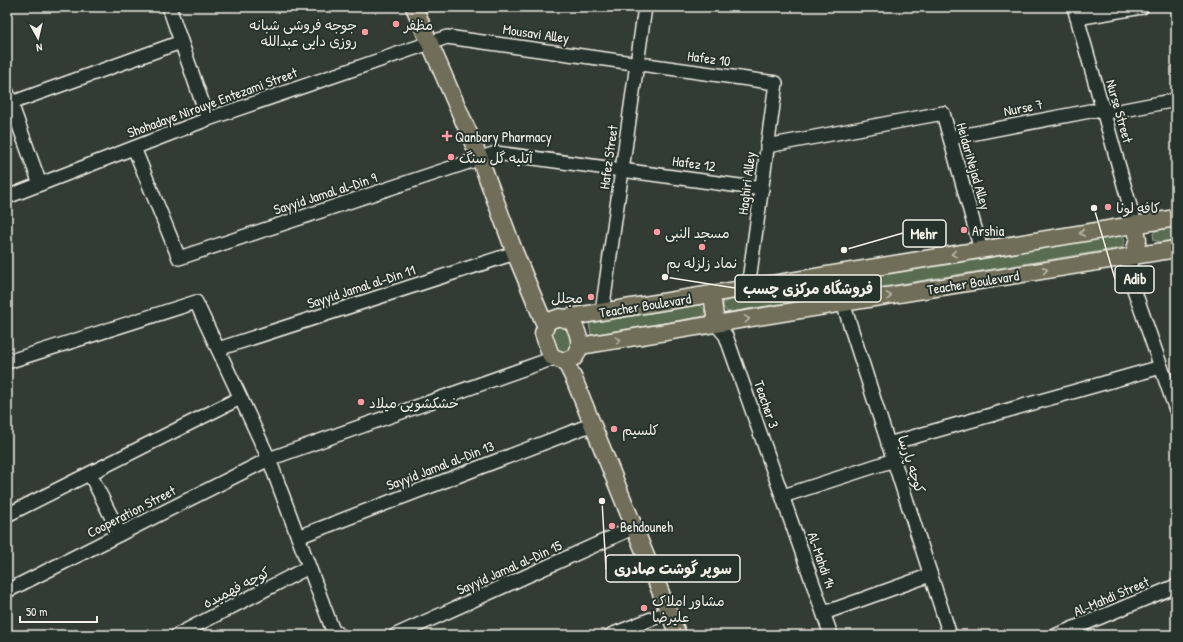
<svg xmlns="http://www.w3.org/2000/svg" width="1183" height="642" font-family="'Patrick Hand','Playpen Sans Arabic',sans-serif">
  <rect width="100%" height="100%" fill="#333c34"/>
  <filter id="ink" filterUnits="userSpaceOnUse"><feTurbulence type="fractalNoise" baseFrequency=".025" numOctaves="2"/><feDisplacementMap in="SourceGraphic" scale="8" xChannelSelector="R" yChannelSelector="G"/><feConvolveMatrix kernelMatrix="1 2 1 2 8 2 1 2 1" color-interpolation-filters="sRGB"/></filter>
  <g filter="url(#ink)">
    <g fill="#586d51" stroke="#a6af9c">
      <polygon points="1176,227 1176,239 1160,242 1154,240 1153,234 1155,231"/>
      <polygon points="1118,236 1124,238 1125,241 1123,247 1120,248 730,312 727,312 723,307 723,304 728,300"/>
      <polygon points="698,305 701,305 705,310 703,316 700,317 591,335 589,323"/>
      <polygon points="556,324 567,327 573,341 570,352 563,354 554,348 551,329"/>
    </g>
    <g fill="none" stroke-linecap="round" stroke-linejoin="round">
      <g stroke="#f4f1e8" stroke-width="16">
        <g id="minor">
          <polyline points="169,7 208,119"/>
          <polyline points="1074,7 1135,224"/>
          <polyline points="1077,18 1142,7"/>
          <polyline points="7,92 40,184"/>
          <polyline points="11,103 181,42"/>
          <polyline points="950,138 1090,111 1119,111 1176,100"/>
          <polyline points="767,146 943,113 981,250"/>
          <polyline points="134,148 179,258 496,153 762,189"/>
          <polyline points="7,197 208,119 447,37 776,83 748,288"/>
          <polyline points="1133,256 1128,270 1129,275 1176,410"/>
          <polyline points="843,303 950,635"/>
          <polyline points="602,312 645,7"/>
          <polyline points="716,324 726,336 831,635"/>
          <polyline points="218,349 515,253"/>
          <polyline points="7,362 196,302 269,459 333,631 340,635"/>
          <polyline points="888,444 1161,367"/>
          <polyline points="90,474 120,534"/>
          <polyline points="783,496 894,460"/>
          <polyline points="7,515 240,398"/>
          <polyline points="298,537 593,424"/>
          <polyline points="7,591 269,459 554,358"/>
          <polyline points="824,613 922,578 930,573"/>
          <polyline points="177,635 309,567"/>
          <polyline points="396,635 635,527"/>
          <polyline points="611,635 669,612"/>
          <polyline points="1057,635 1176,586"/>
        </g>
      </g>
      <g stroke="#f4f1e8" stroke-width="19">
        <g id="major">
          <polyline points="414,7 480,159 515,253 545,325"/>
          <polyline points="1133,256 1138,239 1135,224"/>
          <polyline points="712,294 716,324"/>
          <path d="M560,317L572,322C579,333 583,345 575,357L563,361L551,356L543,333L548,321Z"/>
          <polyline points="564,318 1176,218"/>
          <polyline points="580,346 1176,249"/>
          <polyline points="565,361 574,379 678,635"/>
        </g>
      </g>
      <use href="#minor" stroke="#26332d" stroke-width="13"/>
      <use href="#major" stroke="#706e59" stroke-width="16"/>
    </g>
    <defs><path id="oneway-chevron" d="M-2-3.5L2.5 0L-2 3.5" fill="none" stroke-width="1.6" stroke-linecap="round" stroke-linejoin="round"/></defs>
    <g stroke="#bfbdaf">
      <use href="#oneway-chevron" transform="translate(1082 233) rotate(171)"/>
      <use href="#oneway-chevron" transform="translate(954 254) rotate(171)"/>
      <use href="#oneway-chevron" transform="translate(1045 270) rotate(-9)"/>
      <use href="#oneway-chevron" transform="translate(889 296) rotate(-9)"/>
      <use href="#oneway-chevron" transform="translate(747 319) rotate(-9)"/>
      <use href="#oneway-chevron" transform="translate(618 340) rotate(-9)"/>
    </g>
  </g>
  <g fill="#ff9aa2" stroke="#26332d" stroke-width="1.5">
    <circle cx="396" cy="24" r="4"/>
    <circle cx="365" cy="32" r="4"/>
    <path d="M445 130h4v4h4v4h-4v4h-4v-4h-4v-4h4z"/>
    <circle cx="451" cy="157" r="4"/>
    <circle cx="1108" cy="207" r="4"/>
    <circle cx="964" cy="230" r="4"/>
    <circle cx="657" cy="232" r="4"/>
    <circle cx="702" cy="247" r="4"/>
    <circle cx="591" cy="297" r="4"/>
    <circle cx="361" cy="402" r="4"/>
    <circle cx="614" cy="429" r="4"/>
    <circle cx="612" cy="526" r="4"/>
    <circle cx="644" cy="608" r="4"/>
  </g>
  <g text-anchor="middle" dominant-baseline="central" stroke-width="4" stroke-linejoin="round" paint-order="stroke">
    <g font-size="14" fill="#f4f1e8" stroke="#26332d" text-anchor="start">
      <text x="357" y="24" text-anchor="end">جوجه فروشی شبانه<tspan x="357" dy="16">روزی دایی عبدالله</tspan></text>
      <text x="404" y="24">مظفر</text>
      <text x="455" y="136">Qanbary Pharmacy</text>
      <text x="459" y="157">آتلیه گل سنگ</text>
      <text x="1116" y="207">کافه لونا</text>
      <text x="972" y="230">Arshia</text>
      <text x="665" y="232">مسجد النبی</text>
      <text x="702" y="262" text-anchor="middle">نماد زلزله بم</text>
      <text x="583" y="297" text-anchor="end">مجلل</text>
      <text x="369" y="402">خشکشویی میلاد</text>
      <text x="622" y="429">کلسیم</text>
      <text x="620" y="526">Behdouneh</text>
      <text x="652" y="600">مشاور املاک<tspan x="652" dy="16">علیرضا</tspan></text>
    </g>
    <g font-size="14" fill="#f4f1e8" stroke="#26332d">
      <text transform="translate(536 33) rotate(8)">Mousavi Alley</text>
      <text transform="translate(709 58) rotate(8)">Hafez 10</text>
      <text transform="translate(212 102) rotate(-20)">Shohadaye Nirouye Entezami Street</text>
      <text transform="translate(1023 107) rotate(-11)">Nurse 7</text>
      <text transform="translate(1120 111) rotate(74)">Nurse Street</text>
      <text transform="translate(608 157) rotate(-82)">Hafez Street</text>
      <text transform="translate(694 163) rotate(8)">Hafez 12</text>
      <text transform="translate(974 166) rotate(74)">HeidariNejad Alley</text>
      <text transform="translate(746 183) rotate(-83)">Haghiri Alley</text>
      <text transform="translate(325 193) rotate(-18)">Sayyid Jamal al-Din 9</text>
      <text transform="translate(973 282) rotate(-9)">Teacher Boulevard</text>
      <text transform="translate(361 286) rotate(-18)">Sayyid Jamal al-Din 11</text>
      <text transform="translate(645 305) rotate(-9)">Teacher Boulevard</text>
      <text transform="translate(767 404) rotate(71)">Teacher 3</text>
      <text transform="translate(912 464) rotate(72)">کوچه پارسا</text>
      <text transform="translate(440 465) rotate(-21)">Sayyid Jamal al-Din 13</text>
      <text transform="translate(131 511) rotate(-27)">Cooperation Street</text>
      <text transform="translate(822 560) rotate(71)">Al-Mahdi 14</text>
      <text transform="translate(509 567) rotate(-24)">Sayyid Jamal al-Din 15</text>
      <text transform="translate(236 587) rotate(-27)">کوچه فهمیده</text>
      <text transform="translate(1111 596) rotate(-23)">Al-Mahdi Street</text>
    </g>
  </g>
  <path fill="none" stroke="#f4f1e8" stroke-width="1.5" d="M844 250L903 233M1094 208L1115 279M665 277L735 288M602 501L606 569"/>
  <g fill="#f4f1e8" stroke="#26332d" stroke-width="1.5">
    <circle cx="844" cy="250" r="4"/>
    <circle cx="1094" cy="208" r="4"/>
    <circle cx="665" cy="277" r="4"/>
    <circle cx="602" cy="501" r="4"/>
  </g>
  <g fill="#26332d" stroke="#f4f1e8" stroke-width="1.5">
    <rect x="903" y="220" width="43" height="27" rx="4"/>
    <rect x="1115" y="266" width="39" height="27" rx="4"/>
    <rect x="735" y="275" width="146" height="27" rx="4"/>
    <rect x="606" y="555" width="134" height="27" rx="4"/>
  </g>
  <g font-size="15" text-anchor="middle" font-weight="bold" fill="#f4f1e8">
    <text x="924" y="239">Mehr</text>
    <text x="1135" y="284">Adib</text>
    <text x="808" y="294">فروشگاه مرکزی چسب</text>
    <text x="673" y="574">سوپر گوشت صادری</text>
  </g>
  <rect width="1183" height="642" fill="none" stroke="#26332d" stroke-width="24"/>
  <rect x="12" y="12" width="1159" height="618" fill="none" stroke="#f4f1e8" stroke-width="1.5" filter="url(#ink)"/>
  <g transform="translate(38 38) rotate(172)" stroke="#26332d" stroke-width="3" paint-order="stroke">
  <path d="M0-3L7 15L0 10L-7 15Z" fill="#f4f1e8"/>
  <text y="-6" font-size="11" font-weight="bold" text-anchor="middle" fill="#f4f1e8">N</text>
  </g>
  <path d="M20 616v6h77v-6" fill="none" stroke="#f4f1e8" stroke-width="2"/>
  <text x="26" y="616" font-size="12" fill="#f4f1e8" stroke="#26332d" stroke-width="3" paint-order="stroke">50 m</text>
</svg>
